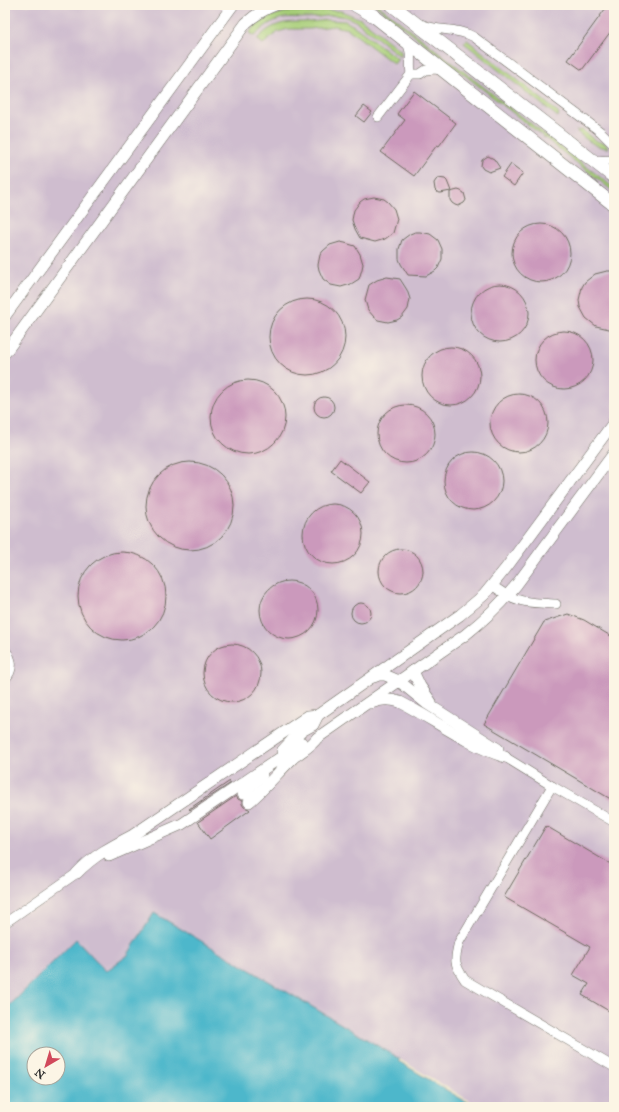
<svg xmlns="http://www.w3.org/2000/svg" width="619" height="1112" font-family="'IM FELL Great Primer',serif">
  <rect width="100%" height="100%" fill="#fcf5e5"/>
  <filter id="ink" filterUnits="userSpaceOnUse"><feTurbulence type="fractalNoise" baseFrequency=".025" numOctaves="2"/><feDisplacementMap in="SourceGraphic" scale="8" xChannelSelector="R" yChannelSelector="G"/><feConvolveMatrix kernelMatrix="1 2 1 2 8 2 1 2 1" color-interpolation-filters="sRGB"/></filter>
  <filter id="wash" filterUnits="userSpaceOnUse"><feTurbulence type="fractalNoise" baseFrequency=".012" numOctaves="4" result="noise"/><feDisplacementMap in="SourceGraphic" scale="16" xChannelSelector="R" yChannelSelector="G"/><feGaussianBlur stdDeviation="0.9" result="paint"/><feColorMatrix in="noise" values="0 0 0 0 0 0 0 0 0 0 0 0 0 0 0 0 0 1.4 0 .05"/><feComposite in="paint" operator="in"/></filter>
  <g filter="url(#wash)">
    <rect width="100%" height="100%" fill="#ede6c7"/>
    <polygon fill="#cfbdcf" points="5,5 614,5 614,1107 480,1107 154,913 127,956 106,972 5,1010"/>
    <g fill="#a6cd77" stroke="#687c51">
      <polygon points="375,5 378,5 614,188 614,192"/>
      <path d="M325,10L341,11L361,19L401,51V57L357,22C337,11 328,17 308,18C297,18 287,16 277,20C268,23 261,30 254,36L249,33C259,18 279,12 297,11C302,11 307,13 312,13C316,12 321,11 325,10Z"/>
      <path d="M325,20L345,21L354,26L398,59L394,64L348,29L334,26L310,29H288L278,32L263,44L257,39C282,14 295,26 325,20Z"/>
      <polygon points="467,40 548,104 559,114 558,117 464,43"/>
      <path d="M582,130C589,135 596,143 605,143L609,148C595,148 586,139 576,131Z"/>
    </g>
    <path fill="#4eb7cb" stroke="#3c717b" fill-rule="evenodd" d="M154,913L400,1059L398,1061L475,1107H5V1010L76,939L106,971L127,956ZM34,1054H58V1078H34Z"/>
    <g id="blocks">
      <g fill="#cb99bc">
        <polygon points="608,5 614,5 614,27 582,70 568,60"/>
        <polygon points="414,91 456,123 439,146 437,145 414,176 381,152 405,120 397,114"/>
        <polygon points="364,106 372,112 364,122 356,116"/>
        <polygon points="488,156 494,159 500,168 489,172 483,169 481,166 482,160"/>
        <polygon points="511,164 523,173 514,186 502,177"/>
        <polygon points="438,178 445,179 447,181 451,191 440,193 437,192 435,190 434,183 436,180"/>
        <polygon points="458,190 461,191 464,193 466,200 464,203 458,206 455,205 452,203 450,200 450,192"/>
        <polygon points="374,197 384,199 388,202 394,209 397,219 393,233 385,239 375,242 360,238 355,229 352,220 354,210 360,202 364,199"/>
        <circle cx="541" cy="253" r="29"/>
        <polygon points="415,232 420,232 430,234 438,240 442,249 442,259 438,268 435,271 426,276 408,275 401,264 399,259 399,249 402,240 410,234"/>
        <polygon points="340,242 345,243 355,246 360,254 363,264 362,269 359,279 351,284 341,287 331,285 323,279 319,270 318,265 320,255 323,251 330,245"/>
        <polygon points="607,271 614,271 614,328 609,329 596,326 586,318 580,307 579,300 582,287 585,282 595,274"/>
        <polygon points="387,277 400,279 407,290 410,299 408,309 402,317 397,320 388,322 378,320 374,317 368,310 365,300 369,285 377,280"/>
        <circle cx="500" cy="313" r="29"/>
        <circle cx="307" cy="337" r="38"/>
        <circle cx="564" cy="360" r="29"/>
        <circle cx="451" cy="376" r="29"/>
        <circle cx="248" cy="417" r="37"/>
        <circle cx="519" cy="423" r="29"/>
        <circle cx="324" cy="407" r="10"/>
        <circle cx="406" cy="434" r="29"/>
        <circle cx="473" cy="481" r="29"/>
        <polygon points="340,459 370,482 361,493 331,471"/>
        <circle cx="190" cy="506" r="44"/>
        <circle cx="333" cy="534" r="30"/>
        <circle cx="401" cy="571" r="22"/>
        <circle cx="122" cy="596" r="44"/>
        <circle cx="289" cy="610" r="29"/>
        <circle cx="361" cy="613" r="10"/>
        <polygon points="568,614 584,620 614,638 614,801 484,724 544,622"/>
        <circle cx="232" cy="673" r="29"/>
        <polygon points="230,781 231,783 190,810 189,809"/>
        <polygon points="236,796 238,799 242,801 242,804 244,807 249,809 250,810 210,839 198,822"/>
        <polygon points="546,826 614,866 614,1014 582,995 589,984 573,975 590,947 504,897"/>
      </g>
    </g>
  </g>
  <g filter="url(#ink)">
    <use href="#blocks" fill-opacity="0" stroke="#6f6c62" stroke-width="1"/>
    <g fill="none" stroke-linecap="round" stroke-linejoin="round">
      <g stroke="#6f6c62" stroke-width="10">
        <g id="minor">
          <path d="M421,24C438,32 456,27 474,37L601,132L614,145"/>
          <path d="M407,43C413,53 409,63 411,74H420L426,70L434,69L442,70"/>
          <polyline points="378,117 411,74"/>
          <polyline points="594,161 611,160 614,158"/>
          <path d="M492,585C515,603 528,603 556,604"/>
          <path d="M5,650C13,659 14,670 5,679"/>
          <polyline points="505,757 552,786 614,822"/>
          <path d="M552,786L459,942C454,961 454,964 465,980L614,1067"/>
          <polyline points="5,923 77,873"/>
        </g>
      </g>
      <g stroke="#6f6c62" stroke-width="12">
        <g id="tertiary">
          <polyline points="5,316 233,5"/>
          <path d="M5,353L246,23C255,15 264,9 275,5"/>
          <polyline points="413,671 420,686 431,702"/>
          <polyline points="374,677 379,675 385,675 399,681 426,703 498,749"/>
          <path d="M371,703C382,699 389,699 400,702C435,720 467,745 505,757"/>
          <polyline points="282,751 294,738 302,731 313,725 318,715"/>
          <polyline points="243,794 262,775"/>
          <path d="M249,802C265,789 278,772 293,758C301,751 311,747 317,738L465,635C484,620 502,603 517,584L614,453"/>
          <polyline points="109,856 182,824 302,743"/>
          <path d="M77,873C93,856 112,846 133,835L308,716L318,715L460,615L484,595L506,568L614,422"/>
        </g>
      </g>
      <g stroke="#6f6c62" stroke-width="14">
        <g id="secondary">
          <polyline points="355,5 374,16 614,205"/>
          <polyline points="392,5 614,177"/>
        </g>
      </g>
      <use href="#minor" stroke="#fff" stroke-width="9"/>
      <use href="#tertiary" stroke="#fff" stroke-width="11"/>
      <use href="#secondary" stroke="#fff" stroke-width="13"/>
    </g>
  </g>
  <rect width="619" height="1112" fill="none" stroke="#fcf5e5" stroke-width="20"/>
  <g transform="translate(46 1066) rotate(218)"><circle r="19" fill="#fcf5e5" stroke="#a8a49b"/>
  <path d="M0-3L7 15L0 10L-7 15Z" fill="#d1495b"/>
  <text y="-6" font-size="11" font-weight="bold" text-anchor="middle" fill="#2b2b2b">N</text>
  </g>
</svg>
